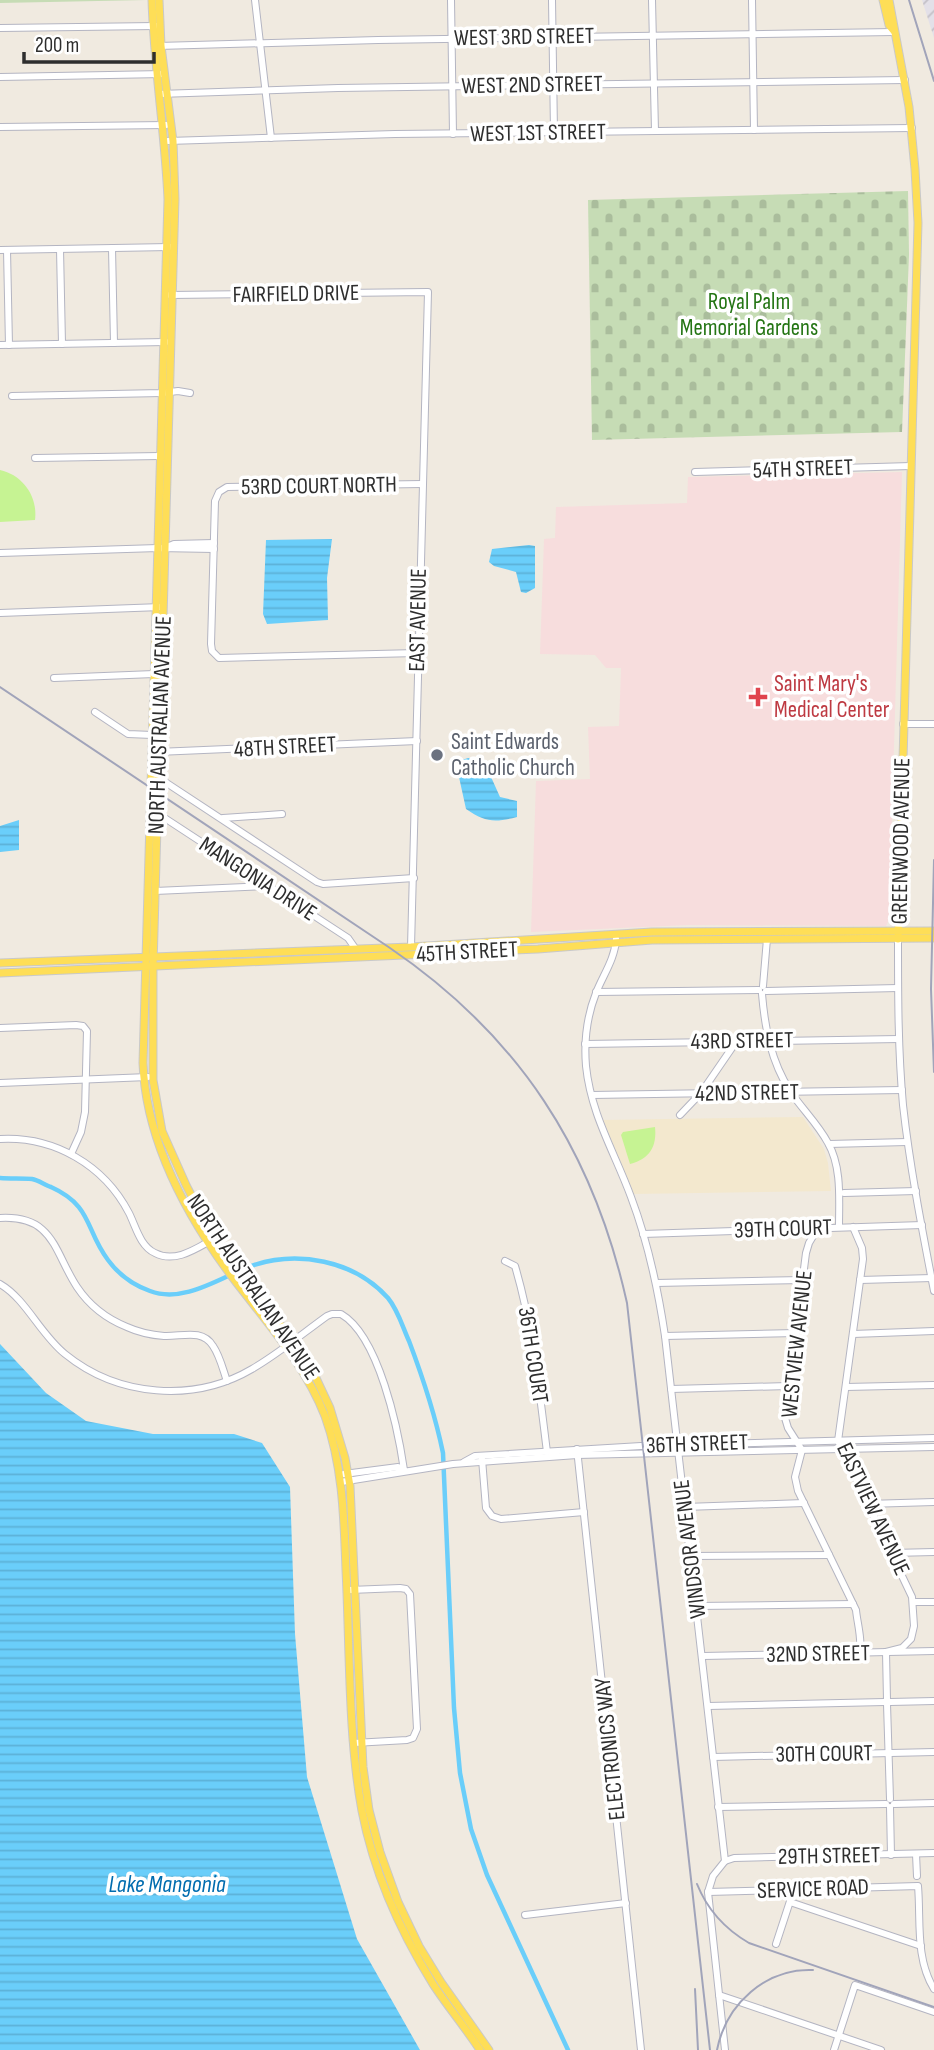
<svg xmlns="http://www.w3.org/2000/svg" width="934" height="2050" font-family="'Sofia Sans Condensed',sans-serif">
  <defs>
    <pattern id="industrial-furrows" width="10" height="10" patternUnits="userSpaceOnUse" patternTransform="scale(1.75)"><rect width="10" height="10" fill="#e3e0e8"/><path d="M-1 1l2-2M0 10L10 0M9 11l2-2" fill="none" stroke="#c3c0c7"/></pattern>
    <pattern id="cemetery-stones" width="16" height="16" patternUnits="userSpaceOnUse" patternTransform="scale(1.75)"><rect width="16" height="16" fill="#c6dcb5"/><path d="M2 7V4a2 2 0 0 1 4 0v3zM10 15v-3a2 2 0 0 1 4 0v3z" fill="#aabd9c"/></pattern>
    <pattern id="water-rules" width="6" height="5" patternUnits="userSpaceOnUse" patternTransform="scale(1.75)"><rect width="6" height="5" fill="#6acefa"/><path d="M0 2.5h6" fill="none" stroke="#5cb1d7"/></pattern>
  </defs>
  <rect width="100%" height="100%" fill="#f0eae0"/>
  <polygon fill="url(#industrial-furrows)" points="922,0 934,0 934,38"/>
  <polygon fill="#f3e8ce" points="803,1117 824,1149 828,1163 831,1191 632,1194 600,1120"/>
  <polygon fill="#f7dddd" points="902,472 889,920 886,926 688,925 531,932 536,781 590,779 588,727 619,726 621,668 606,668 595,655 540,654 544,539 555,538 556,507 687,503 688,477"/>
  <g fill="url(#cemetery-stones)">
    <polygon points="0,0 147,0 0,3"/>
    <polygon points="908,191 909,255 902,432 592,440 588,200"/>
  </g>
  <g fill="#c6f393">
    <path d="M0,470C23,475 38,497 35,520L0,522Z"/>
    <path d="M655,1127C657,1146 650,1159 630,1164L621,1135L623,1132Z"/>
  </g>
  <g fill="url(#water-rules)">
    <polygon points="332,539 327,578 328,620 267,624 263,614 266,540"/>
    <polygon points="529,545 535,546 535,588 526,593 521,592 516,572 494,566 489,562 492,549"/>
    <path d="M468,758L483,759L500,797L517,801V817C494,823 485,822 466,809L457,768L462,760Z"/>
    <polygon points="19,820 19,850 0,852 0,826"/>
    <polygon points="0,1344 46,1393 86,1421 153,1434 234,1434 262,1443 290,1487 295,1634 307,1777 357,1939 420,2050 0,2050"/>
  </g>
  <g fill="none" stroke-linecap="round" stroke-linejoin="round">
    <path stroke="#6acefa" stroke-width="4.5" d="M0,1178C10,1179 22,1178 32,1179C38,1180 45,1185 51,1187C93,1206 85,1230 108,1260C119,1275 133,1285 150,1291C184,1304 221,1277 251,1266C297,1250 354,1260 388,1298C398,1310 403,1328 409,1341C423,1378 435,1414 443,1453L454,1708L460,1773L471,1829L487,1875L568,2050"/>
    <g stroke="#b4b5c2" stroke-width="8">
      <g id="minor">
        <polyline points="255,0 271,138"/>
        <polyline points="451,0 453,134"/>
        <polyline points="552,0 554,132"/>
        <polyline points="652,0 655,131"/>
        <polyline points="752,0 754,130"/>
        <polyline points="0,28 156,26"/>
        <polyline points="158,46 378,40 894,32"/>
        <polyline points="0,77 164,74"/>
        <polyline points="159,94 338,88 905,80"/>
        <polyline points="0,127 166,125"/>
        <polyline points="168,141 395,134 912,128"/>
        <polyline points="112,248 114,343"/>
        <polyline points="60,249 62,344"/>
        <polyline points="0,250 170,247"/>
        <polyline points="7,250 9,345"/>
        <polyline points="170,295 428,292 411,947"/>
        <polyline points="0,345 166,342"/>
        <polyline points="12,396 162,393 178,391 190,393"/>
        <polyline points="35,458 160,456"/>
        <polyline points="695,472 911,466"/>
        <polyline points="167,547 174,544 214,543"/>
        <polyline points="0,553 158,548 214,549"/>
        <polyline points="0,613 161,607"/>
        <polyline points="417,653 219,658 212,651 211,644 215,501 219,492 227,487 422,484"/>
        <polyline points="54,678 154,674"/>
        <polyline points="95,712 128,734 152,735"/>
        <polyline points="903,724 934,724"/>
        <polyline points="157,752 417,741"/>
        <polyline points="156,776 317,882 323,884 414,878"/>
        <polyline points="157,813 348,938 355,948"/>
        <polyline points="223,818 282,814"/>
        <polyline points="155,891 268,886"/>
        <path d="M616,939C615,959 603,975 596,993C587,1016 584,1042 586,1066C591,1115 615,1153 631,1197C648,1242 658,1289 665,1336L725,1861L713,1876L708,1892L725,2050"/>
        <path d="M898,939C898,995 898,1050 903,1105C910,1168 922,1229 934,1291"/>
        <polyline points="763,986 767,939"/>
        <polyline points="766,991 898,988"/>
        <polyline points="596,992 759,990"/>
        <path d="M762,994C765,1029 771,1061 790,1091C802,1109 818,1124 828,1143C842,1167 839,1200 839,1227"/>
        <polyline points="0,1028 76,1025 83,1026 87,1031 85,1112 81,1132 71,1154"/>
        <polyline points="585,1044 899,1039"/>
        <polyline points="0,1083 148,1077"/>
        <polyline points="592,1095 902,1090"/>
        <polyline points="680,1115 701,1093 736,1042"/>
        <path d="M0,1139C54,1136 104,1165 129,1213C136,1227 140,1246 155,1253C174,1263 194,1250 210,1241"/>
        <polyline points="829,1144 907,1142"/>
        <polyline points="844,1193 916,1191"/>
        <path d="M0,1218C54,1215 54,1252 77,1287C89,1305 107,1319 127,1327C138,1332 151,1335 164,1336C181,1337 202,1328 213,1346C220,1356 223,1370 227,1381"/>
        <polyline points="853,1227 862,1248 863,1259 838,1441 912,1597 914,1626 911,1639 902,1648 886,1652"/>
        <path d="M818,1228L809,1243L806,1253L785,1418L788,1428L802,1450L795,1477L798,1491L856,1610C857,1622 863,1642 859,1653"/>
        <polyline points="643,1234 922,1225"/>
        <path d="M505,1261L515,1266C533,1327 539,1389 547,1452"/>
        <polyline points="860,1280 932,1278"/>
        <polyline points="656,1283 803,1280"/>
        <path d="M0,1284C26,1299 40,1334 65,1354C118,1397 194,1403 252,1369C278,1354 302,1334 327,1316L332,1314H341C379,1336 398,1429 404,1470"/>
        <polyline points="853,1334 934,1331"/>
        <polyline points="665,1336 796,1333"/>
        <polyline points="846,1387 934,1385"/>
        <polyline points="671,1389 788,1386"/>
        <polyline points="577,1449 641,2050"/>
        <polyline points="482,1459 486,1508 492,1516 501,1519 584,1512"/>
        <polyline points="464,1462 475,1456 641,1446 934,1438"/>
        <polyline points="344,1474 398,1467 404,1470"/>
        <polyline points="341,1482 453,1464 577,1455 934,1447"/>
        <polyline points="867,1504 934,1502"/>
        <polyline points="685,1507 804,1503"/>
        <polyline points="892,1553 934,1552"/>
        <polyline points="691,1556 829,1555"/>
        <polyline points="350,1590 400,1588 406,1589 410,1594 417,1729 413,1738 407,1740 354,1743"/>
        <polyline points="913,1602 934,1602"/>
        <polyline points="697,1606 853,1604"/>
        <polyline points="886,1652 887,1700"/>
        <polyline points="703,1656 934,1651"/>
        <polyline points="890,1702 934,1701"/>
        <polyline points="887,1704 890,1799"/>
        <polyline points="708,1706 885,1702"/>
        <polyline points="713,1757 934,1752"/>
        <polyline points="894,1804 934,1803"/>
        <polyline points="718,1807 886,1804"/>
        <polyline points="890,1807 891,1855"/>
        <polyline points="916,1854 917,1876"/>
        <polyline points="725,1861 734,1858 934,1853"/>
        <path d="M708,1892L918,1886C921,1920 915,1958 934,1989"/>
        <polyline points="790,1902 921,1946"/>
        <polyline points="525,1915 626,1903"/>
        <polyline points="776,1944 794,1889"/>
        <polyline points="719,1995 881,2050"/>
        <polyline points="834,2050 855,1985 934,2012"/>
      </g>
    </g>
    <g stroke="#c9c9c9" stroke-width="9">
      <g id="major">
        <path d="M152,0C154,67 165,132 168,199L143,1063C146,1143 189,1220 236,1282C269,1325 305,1365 325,1416C343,1466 344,1518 346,1570C350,1648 348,1735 362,1811C374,1873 400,1931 433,1984C448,2007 465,2027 480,2050"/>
        <polyline points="159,0 161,46 173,141 175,199 153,966 153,1080 162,1131 186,1185 207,1226 226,1254 293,1341 315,1376 330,1408 345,1458 350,1486 363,1767 369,1810 380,1852 398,1902 419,1946 441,1982 489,2050"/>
        <polyline points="883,0 889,25 894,31"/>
        <polyline points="889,0 909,107 915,169 918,223 898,939"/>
        <polyline points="0,963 411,947 652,932 934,931"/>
        <polyline points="0,973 538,949 652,940 934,938"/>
      </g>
    </g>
    <use href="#minor" stroke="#fff" stroke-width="6"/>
    <use href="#major" stroke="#fede57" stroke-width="7"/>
    <g stroke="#a1a4ba" stroke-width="2">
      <polyline points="909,0 934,81"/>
      <path d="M0,687L390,948C519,1036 593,1150 627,1303L710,2050"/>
      <polyline points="934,860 931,989 934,1072"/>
      <path d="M697,1884C707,1909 725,1929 749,1943L934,2007"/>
      <polyline points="695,1989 698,2050"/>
      <path d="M717,2050C726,2004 766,1968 813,1970"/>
    </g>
  </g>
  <path fill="#e0444e" stroke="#fff" stroke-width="2.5" d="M754.5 686.5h7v7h7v7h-7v7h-7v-7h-7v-7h7z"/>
  <circle fill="#6b7280" stroke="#fff" stroke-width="2.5" cx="437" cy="755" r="7"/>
  <g text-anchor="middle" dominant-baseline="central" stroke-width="7" stroke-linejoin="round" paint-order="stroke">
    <g font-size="23" fill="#2e2e2e" stroke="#fff">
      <text transform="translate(524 37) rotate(-1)">WEST 3RD STREET</text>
      <text transform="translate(532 85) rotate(-1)">WEST 2ND STREET</text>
      <text transform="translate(538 133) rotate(-1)">WEST 1ST STREET</text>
      <text transform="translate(296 294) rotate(-1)">FAIRFIELD DRIVE</text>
      <text transform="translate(803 469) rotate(-2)">54TH STREET</text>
      <text transform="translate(319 486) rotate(-1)">53RD COURT NORTH</text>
      <text transform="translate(418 620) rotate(-89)">EAST AVENUE</text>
      <text transform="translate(160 725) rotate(-88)">NORTH AUSTRALIAN AVENUE</text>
      <text transform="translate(285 747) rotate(-3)">48TH STREET</text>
      <text transform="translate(901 841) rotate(-89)">GREENWOOD AVENUE</text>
      <text transform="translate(258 879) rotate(33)">MANGONIA DRIVE</text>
      <text transform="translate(467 952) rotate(-3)">45TH STREET</text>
      <text transform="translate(742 1041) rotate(-1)">43RD STREET</text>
      <text transform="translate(747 1093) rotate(-1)">42ND STREET</text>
      <text transform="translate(783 1229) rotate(-2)">39TH COURT</text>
      <text transform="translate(253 1287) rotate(56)">NORTH AUSTRALIAN AVENUE</text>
      <text transform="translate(797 1344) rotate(-84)">WESTVIEW AVENUE</text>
      <text transform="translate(533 1355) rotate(81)">36TH COURT</text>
      <text transform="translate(697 1444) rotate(-2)">36TH STREET</text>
      <text transform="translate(873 1509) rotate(65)">EASTVIEW AVENUE</text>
      <text transform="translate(690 1549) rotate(-97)">WINDSOR AVENUE</text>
      <text transform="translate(818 1654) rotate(-1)">32ND STREET</text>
      <text transform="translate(610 1749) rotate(-96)">ELECTRONICS WAY</text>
      <text transform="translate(824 1754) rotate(-1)">30TH COURT</text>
      <text transform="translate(829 1856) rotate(-1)">29TH STREET</text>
      <text transform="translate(813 1889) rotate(-2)">SERVICE ROAD</text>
    </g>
    <g font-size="23" fill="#247514" stroke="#fff">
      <text x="749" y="302">Royal Palm<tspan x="749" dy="26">Memorial Gardens</tspan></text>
    </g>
    <g font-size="23" fill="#be3a42" stroke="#fff" text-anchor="start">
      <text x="774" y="684">Saint Mary's<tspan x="774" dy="26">Medical Center</tspan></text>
    </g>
    <g font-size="23" fill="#5b616d" stroke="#fff" text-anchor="start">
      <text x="451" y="742">Saint Edwards<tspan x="451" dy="26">Catholic Church</tspan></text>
    </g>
    <g font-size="24" font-style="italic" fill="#006caf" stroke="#fff">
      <text x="167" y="1884">Lake Mangonia</text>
    </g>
  </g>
  <path d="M24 52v10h130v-10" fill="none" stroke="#2e2e2e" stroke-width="3.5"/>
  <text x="35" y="52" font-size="21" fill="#2e2e2e" stroke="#ffffff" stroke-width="5" paint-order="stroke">200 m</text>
</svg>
